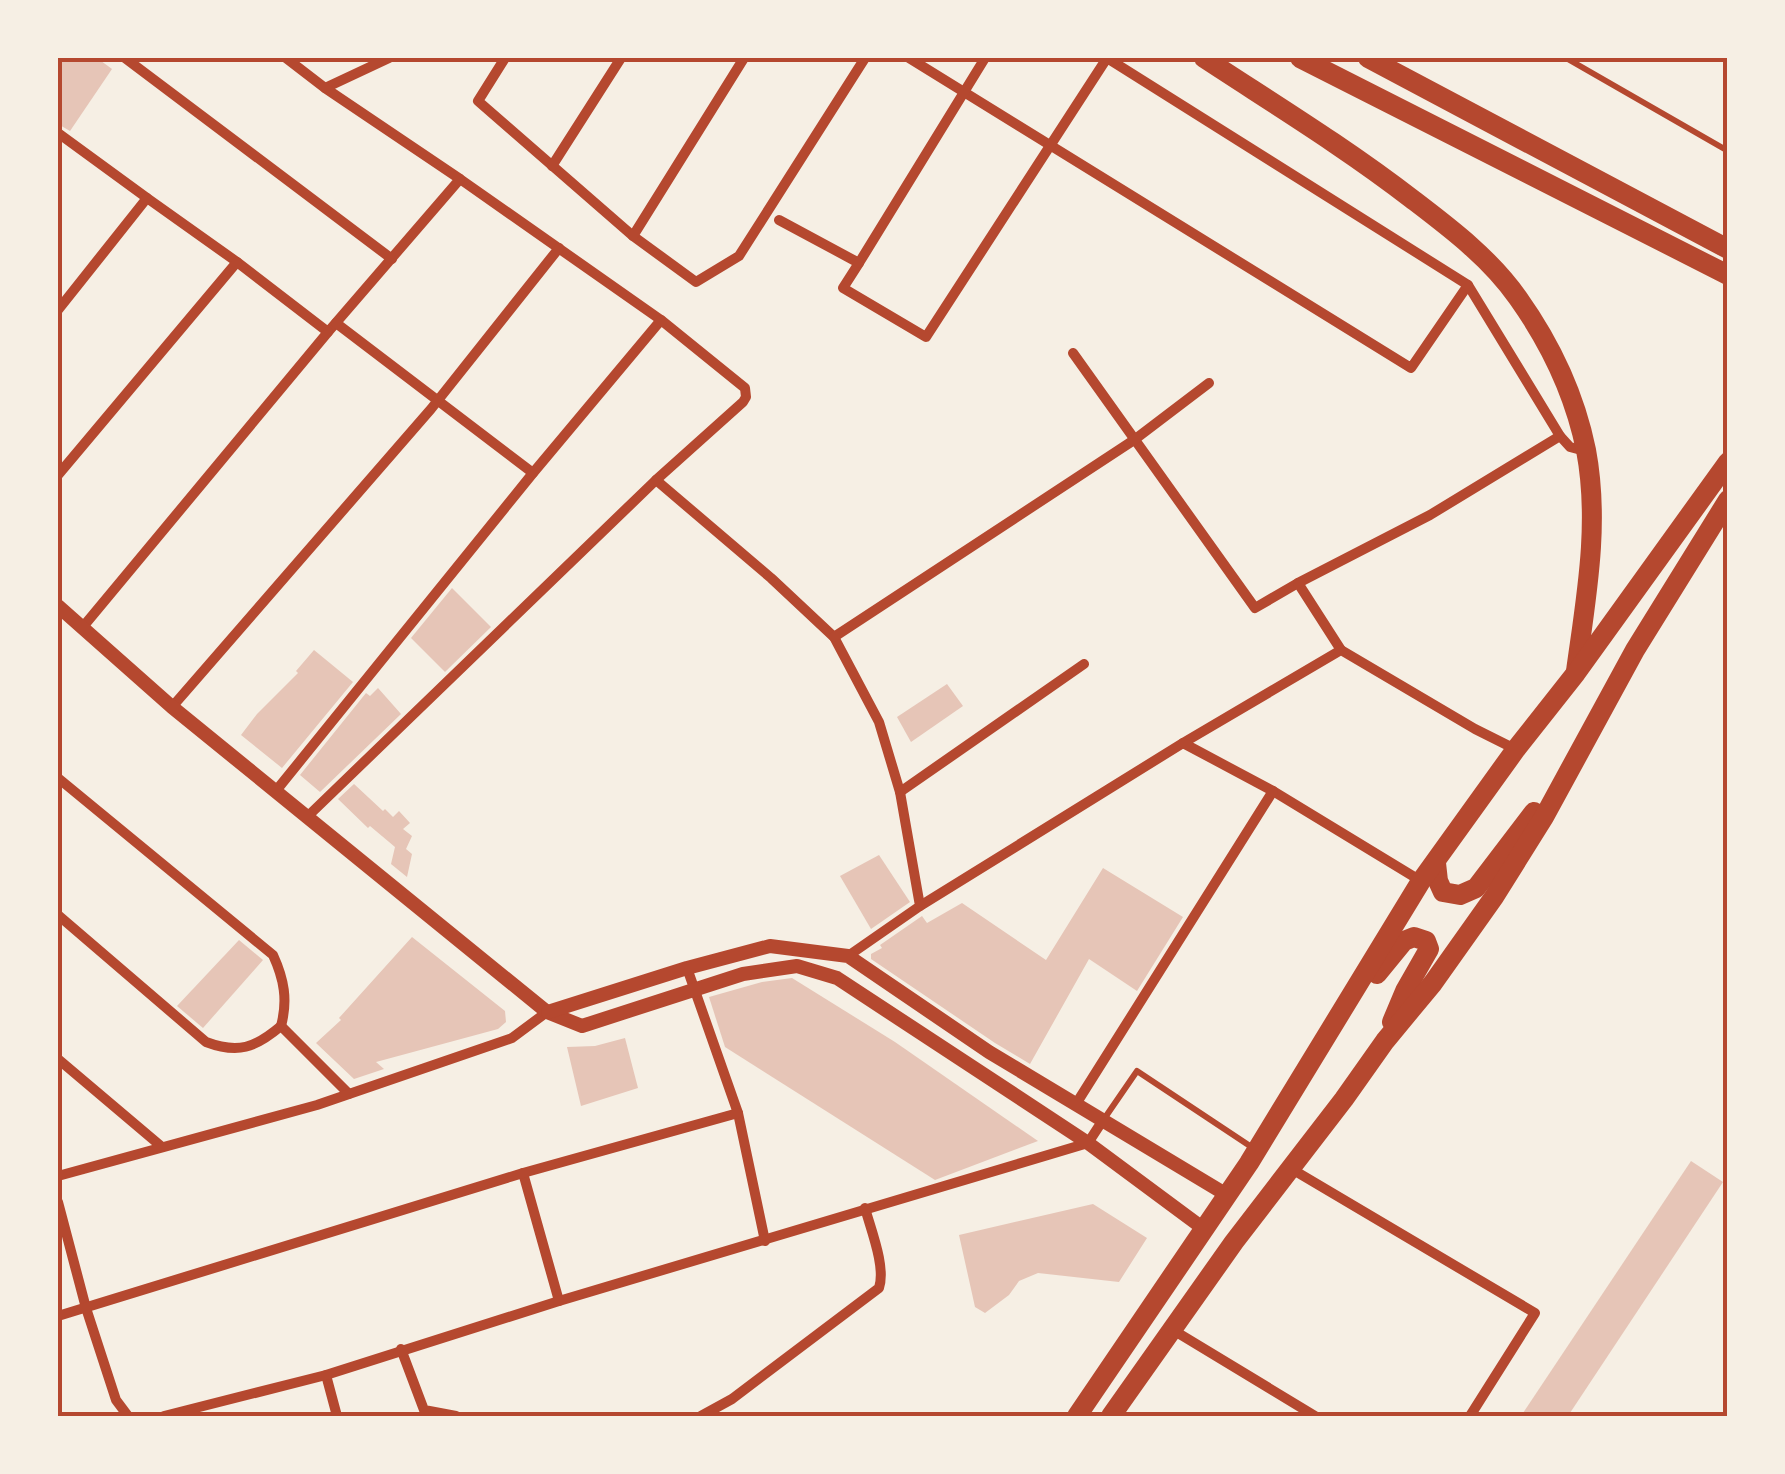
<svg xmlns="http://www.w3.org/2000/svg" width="1785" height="1474" font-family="Poppins,sans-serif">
  <rect width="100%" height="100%" fill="#f6efe4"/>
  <g fill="#e6c5b7">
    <polygon points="58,58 97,58 112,69 70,131 58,124"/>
    <polygon points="452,588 491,627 445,672 411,638"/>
    <polygon points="314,650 353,682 282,768 241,735 257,714 298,673 296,671"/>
    <polygon points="947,684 963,706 911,742 897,717"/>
    <polygon points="378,688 401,714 320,792 300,775 366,693 370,696"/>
    <polygon points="354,784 383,811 385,809 393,817 399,811 410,823 403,829 412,836 406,849 412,854 407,877 391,864 395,847 370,826 368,828 338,799"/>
    <polygon points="879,855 910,902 871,929 840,876"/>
    <polygon points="1103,868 1183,917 1137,991 1089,959 1030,1064 995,1043 871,959 871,954 882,948 880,945 922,916 927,923 962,903 1046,960"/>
    <polygon points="412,937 505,1011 506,1022 498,1029 376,1062 384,1069 354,1079 316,1043 341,1020 339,1018"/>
    <polygon points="239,940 263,960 203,1028 177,1006"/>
    <polygon points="792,978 895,1042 1038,1141 935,1180 725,1047 709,997 762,982"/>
    <polygon points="625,1038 638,1088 581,1106 567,1047 595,1046"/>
    <polygon points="1691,1161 1723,1182 1568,1416 1521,1416"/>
    <polygon points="1093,1204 1147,1238 1119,1282 1038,1273 1019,1281 1009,1295 985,1313 975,1307 959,1235"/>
  </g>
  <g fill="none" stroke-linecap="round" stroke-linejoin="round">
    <g stroke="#b5482f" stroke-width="6">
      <polyline points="1566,58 1728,151"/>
      <polyline points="1104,1119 1137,1071 1253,1148"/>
    </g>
    <g stroke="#b5482f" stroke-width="10">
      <polyline points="125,58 392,259"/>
      <polyline points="505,58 478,101 633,236 696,282 739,256 865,58"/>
      <polyline points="909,58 1411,368 1468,285"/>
      <polyline points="325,88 389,58"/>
      <polyline points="58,133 147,198"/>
      <polyline points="552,166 621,58"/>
      <polyline points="460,179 661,320"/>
      <polyline points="779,220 859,263 843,288 926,337 1107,58 1468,285 1560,436 1570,447 1585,451"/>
      <polyline points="633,236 744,58"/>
      <polyline points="859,263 985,58"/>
      <polyline points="58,310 147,198 237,262 328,332 460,179 325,88 286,58"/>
      <polyline points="336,323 533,473"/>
      <polyline points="1073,353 1255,608 1298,583 1341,650"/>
      <polyline points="58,475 237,262"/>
      <polyline points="656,480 771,578 834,637 879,722 900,792 920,906 848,956"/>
      <polyline points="1298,583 1430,515 1560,436"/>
      <polyline points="82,628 328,332"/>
      <polyline points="834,637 1134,440 1209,383"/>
      <polyline points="172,707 431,409 559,248"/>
      <polyline points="1183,743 1341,650 1475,729 1515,749"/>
      <path d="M58,778L273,955C284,979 288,1000 281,1026"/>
      <polyline points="1273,791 1421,881"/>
      <polyline points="275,792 533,473 661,320 745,388 746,397 743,402 656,480 307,817"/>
      <polyline points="900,792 1084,664"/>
      <polyline points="920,906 1183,743 1273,791 1076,1104"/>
      <path d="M58,915L206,1042C238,1054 255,1048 281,1026L349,1094"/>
      <polyline points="687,968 738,1113 765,1241"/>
      <polyline points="58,1059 162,1147"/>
      <polyline points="1290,1168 1535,1313 1470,1416"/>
      <polyline points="523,1173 559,1301"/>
      <polyline points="58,1176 317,1105 512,1038 547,1012"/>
      <polyline points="58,1202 86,1308 116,1400 128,1416"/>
      <polyline points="58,1316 523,1173 738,1113"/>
      <polyline points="1173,1330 1315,1416"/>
      <polyline points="401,1349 424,1410 456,1416"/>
      <polyline points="326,1375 337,1416"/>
      <polyline points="164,1416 326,1375 559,1301 1088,1143 1103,1120"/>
      <path d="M701,1416L732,1399L879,1288C886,1267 871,1230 865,1208"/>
    </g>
    <g stroke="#b5482f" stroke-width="14">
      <polyline points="58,606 172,707 547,1012 582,1026 743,974 797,966 837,978 1088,1143 1204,1229"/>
      <polyline points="548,1012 687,968 770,946 848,956 989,1052 1227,1195"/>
    </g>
    <g stroke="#b5482f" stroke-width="20">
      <path d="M1204,58C1274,104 1346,148 1412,199C1450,228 1490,258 1518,298C1550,343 1575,396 1586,450C1600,524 1586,598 1576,671"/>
      <polyline points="1300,58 1728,275"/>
      <polyline points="1368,58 1728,249"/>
      <polyline points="1436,863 1438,881 1443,892 1460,895 1476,888 1534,812"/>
      <polyline points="1377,974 1404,941 1414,937 1426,941 1429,949 1405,991 1392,1022"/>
      <polyline points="1077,1416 1249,1163 1421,881 1516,749 1576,673 1728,462"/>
      <polyline points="1111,1416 1234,1242 1344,1099 1385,1041 1433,983 1494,897 1544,817 1635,650 1728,500"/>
    </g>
  </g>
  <rect width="1785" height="1474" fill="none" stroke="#f6efe4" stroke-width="120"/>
  <rect x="60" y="60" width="1665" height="1354" fill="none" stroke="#b5482f" stroke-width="4"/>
</svg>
